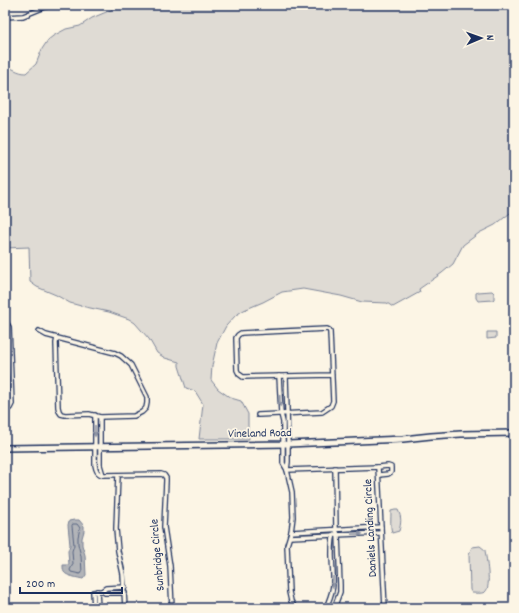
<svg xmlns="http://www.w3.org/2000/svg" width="519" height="613" font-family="Dekko,sans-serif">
  <rect width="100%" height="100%" fill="#fcf5e5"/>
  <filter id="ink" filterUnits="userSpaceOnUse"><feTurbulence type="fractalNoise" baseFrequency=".025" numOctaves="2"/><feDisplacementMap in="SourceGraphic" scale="8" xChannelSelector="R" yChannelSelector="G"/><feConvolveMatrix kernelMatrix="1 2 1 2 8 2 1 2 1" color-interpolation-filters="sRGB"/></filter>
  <g filter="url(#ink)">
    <g fill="#dfdbd4" stroke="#7d8599">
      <path d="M119,5H514V210L495,225L479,233L463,245L453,264L442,273L419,289L420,292L393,307L387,303L362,302L341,296L303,289L282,292L263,302L244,310L236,315L226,326L217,343L212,366L211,380L218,389L231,398L241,401L248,414V429L249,439H199L203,404L195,391L186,388L179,366V362L165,358L157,353L149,339L135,323L129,319L109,312L81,306L70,303L56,295L37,287L30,282L29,247L5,248V65C12,68 18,73 26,73L36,64L42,49L48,40L53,36L66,29L80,26L92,18L111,10Z"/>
      <polygon points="492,291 494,293 494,299 493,300 478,301 476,298 476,293 478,292"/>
      <polygon points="487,332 496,332 496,338 487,339"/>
      <path d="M395,510H398C402,518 401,523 399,531L392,533C390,526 391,519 391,511Z"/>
      <path d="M480,546L485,550C486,558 492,587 485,592C481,594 476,593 472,593L470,590L469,554L472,547Z"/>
    </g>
    <path fill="#b2b4b8" stroke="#767f94" d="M74,520H79L84,526V531L82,538V545L85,555L86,575L83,579C79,578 66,576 64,572C63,570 63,568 63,565H69L68,551L70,545L68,525L69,521Z"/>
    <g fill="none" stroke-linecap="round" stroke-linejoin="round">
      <polygon stroke="#576482" stroke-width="1" points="73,524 77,524 80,528 78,537 78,544 81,556 82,573 80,574 71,572 70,570 73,564 72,551 74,545 72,526"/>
      <g stroke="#1b2f5e" stroke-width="6">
        <g id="street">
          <polyline points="5,17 23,16 50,5"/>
          <polyline points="5,320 9,327 12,404 10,408 5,411"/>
          <polyline points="39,331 46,335 115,353 121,356 131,365 147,397 147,403 146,408 142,412 134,416 100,417 89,414 65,415 61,414 59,411 58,407 56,343 57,338"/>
          <polyline points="279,376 281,414 283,422 283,463 287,470 292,492 293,517 291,532 287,545 289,592 291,601 295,608"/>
          <polyline points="286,376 288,444 288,462 287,470"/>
          <path d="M95,415V465C96,470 97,474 103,475L161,474L164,475L166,478V481L164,527L170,566L172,608"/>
          <polyline points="258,415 322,412 331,406 333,401 330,332 329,330 327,329 241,333 238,335 236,338 237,370 239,374 243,377 332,375"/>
          <polyline points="100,417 100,465 103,475"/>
          <polyline points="378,467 388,466 391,467 391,472 388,474 379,475"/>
          <polyline points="287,470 378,467 385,608"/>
          <polyline points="118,475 116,529 118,551 123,574 125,608"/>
          <polyline points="291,532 381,527"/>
          <polyline points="290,537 381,533"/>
          <polyline points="97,591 98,608"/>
          <polyline points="102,591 106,588 125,587"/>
          <polyline points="94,608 93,592 102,591 105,593 125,593"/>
          <path d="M326,608C329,600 333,592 333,584C334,568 329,550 334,534"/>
          <polyline points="334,608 340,592 340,585 338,535 336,530 335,468"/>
        </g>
      </g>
      <g stroke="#1b2f5e" stroke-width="8">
        <polyline id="secondary" points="5,448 288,444 403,439 431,436 461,434 514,433"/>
      </g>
      <use href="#street" stroke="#fcf5e5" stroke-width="3.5"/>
      <use href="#secondary" stroke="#fcf5e5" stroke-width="5"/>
    </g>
    <defs><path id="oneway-solid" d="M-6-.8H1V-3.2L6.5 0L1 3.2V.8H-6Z"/></defs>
    <g fill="#8c92a2">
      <use href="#oneway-solid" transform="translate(280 401) rotate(87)"/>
      <use href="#oneway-solid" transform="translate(95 431) rotate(90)"/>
      <use href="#oneway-solid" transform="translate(357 534) rotate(-2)"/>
      <use href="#oneway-solid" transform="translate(333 582) rotate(91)"/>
    </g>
  </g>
  <g text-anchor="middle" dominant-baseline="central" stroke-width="3.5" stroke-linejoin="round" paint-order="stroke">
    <g font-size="12" fill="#1b2f5e" stroke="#fcf5e5">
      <text transform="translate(260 434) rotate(-1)">Vineland Road</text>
      <text transform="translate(371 528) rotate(-93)">Daniels Landing Circle</text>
      <text transform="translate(158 555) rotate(-95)">Sunbridge Circle</text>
    </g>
  </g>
  <rect width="519" height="613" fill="none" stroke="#fcf5e5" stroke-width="20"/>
  <rect x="10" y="10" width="499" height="593" fill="none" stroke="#1b2f5e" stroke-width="1.5" filter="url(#ink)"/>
  <g transform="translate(481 38) rotate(88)" stroke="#fcf5e5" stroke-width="3" paint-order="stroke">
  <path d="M0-3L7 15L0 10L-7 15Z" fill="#1b2f5e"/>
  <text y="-6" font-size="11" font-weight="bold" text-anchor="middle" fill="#1b2f5e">N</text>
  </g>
  <path d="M20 587v6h102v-6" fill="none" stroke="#1b2f5e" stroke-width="2"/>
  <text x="26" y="587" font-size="12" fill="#1b2f5e" stroke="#fcf5e5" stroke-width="3" paint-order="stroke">200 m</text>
</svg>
